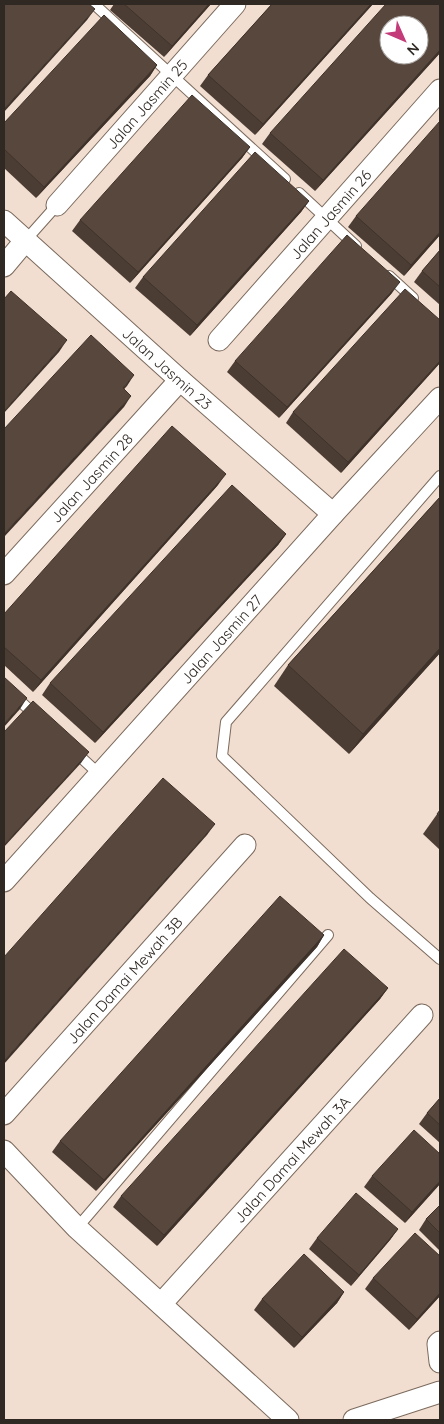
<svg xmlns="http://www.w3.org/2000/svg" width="444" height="1424" font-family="Quicksand,sans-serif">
  <rect width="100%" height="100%" fill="#f2ded0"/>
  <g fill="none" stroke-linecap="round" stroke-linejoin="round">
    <g stroke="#7b6a5d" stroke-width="12">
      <g id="service">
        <polyline points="94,4 285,179"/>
        <polyline points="299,193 356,246"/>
        <polyline points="25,241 57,205"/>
        <polyline points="389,276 413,298"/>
        <polyline points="440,476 226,722 222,756 370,898 440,959"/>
        <polyline points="4,686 36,716"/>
        <polyline points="74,751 99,774"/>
        <polyline points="77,1228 328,935"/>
      </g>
    </g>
    <g stroke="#7b6a5d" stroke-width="23">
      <g id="minor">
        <path id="s1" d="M57,205L235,4"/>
        <path id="s2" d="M4,221L180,380L333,514"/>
        <polyline points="4,266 25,241"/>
        <path id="s3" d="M219,340L440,90"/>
        <path id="s4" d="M4,574L180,380"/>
        <path id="s5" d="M4,881L333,514L440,398"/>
        <path id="s6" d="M4,1114L245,845"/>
        <polyline points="4,1151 77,1228 288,1420"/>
        <path id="s7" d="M161,1304L422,1015"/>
        <polyline points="440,1342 438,1344 440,1362"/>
        <polyline points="354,1420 440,1392"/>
      </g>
    </g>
    <use href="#service" stroke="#fff" stroke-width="10"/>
    <use href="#minor" stroke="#fff" stroke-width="21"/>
  </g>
  <g fill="#4c3d34">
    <polygon points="114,4 211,4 164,57 110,10"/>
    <polygon points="272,4 373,4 255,135 200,86 208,75"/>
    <polygon points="440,4 440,53 315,191 262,144 270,133"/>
    <polygon points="157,65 150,76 36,198 4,168 4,123"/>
    <polygon points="250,147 242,158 130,283 72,231 80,220"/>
    <polygon points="309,201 301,212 190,336 135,288 143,277"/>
    <polygon points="356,216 440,235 404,276 348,227"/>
    <polygon points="440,250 440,305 414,282 422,271"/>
    <polygon points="392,293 279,418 227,372 235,361"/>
    <polygon points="440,320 440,363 341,473 286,423 293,412"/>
    <polygon points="218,485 33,692 4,665 4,614"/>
    <polygon points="440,497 440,653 349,754 274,686 288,665"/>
    <polygon points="286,534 278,545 95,743 42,695 50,683"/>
    <polygon points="440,810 440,850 423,834"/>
    <polygon points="324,935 317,947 96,1191 52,1152 60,1141"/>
    <polygon points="388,988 380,999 157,1246 113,1207 121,1196"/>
    <polygon points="440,1098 440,1143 419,1124 427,1113"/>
    <polygon points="372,1176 440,1184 405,1223 364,1187"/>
    <polygon points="440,1205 440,1251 419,1230 426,1219"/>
    <polygon points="398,1229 390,1240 351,1286 309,1249 317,1238"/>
    <polygon points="440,1256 440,1296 409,1330 365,1289 373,1278"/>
    <polygon points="344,1292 337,1303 294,1348 254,1310 262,1299"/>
  </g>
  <g fill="#3e322a">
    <polygon points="209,4 211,4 164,57 172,46"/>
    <polygon points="371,4 373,4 255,135 263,124"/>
    <polygon points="95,9 87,20 4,112 4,109"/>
    <polygon points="440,50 440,53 315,191 323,180"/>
    <polygon points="157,65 150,76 36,198 44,187"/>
    <polygon points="250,147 242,158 130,283 138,272"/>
    <polygon points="309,201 301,212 190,336 197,325"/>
    <polygon points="440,232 440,235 404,276 411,265"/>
    <polygon points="400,282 392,293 279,418 287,407"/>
    <polygon points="67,340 59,352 4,413 4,411"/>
    <polygon points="440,361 440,363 341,473 348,462"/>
    <polygon points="134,375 127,386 115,399 123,388"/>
    <polygon points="131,396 124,407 4,537 4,534"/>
    <polygon points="226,474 218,485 33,692 41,680"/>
    <polygon points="286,534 278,545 95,743 103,732"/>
    <polygon points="440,648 440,653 349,754 363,734"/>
    <polygon points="27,698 20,709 4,727 4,724"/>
    <polygon points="89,752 81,763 4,847 4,845"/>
    <polygon points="215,824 207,835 4,1064 4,1061"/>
    <polygon points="324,935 317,947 96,1191 104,1180"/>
    <polygon points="388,988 380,999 157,1246 164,1235"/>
    <polygon points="440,1181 440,1184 405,1223 412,1212"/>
    <polygon points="398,1229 390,1240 351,1286 359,1275"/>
    <polygon points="344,1292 337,1303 294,1348 302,1337"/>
    <polygon points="440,1293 440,1296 409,1330 417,1319"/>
  </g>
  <g fill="#58473c" stroke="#3e322a" fill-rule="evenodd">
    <polygon points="4,4 89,4 95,9 4,109"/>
    <polygon points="124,4 209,4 172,46"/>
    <polygon points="272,4 371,4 263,124 208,75"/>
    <path d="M386,4H440V50L323,180L270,133ZM389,25H419V55H389Z"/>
    <polygon points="104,15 157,65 44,187 4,149 4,123"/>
    <polygon points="192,95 250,147 138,272 80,220"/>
    <polygon points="440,121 440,232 411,265 356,216"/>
    <polygon points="255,152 309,201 197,325 143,277"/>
    <polygon points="347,235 400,282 287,407 235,361"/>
    <polygon points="440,250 440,287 422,271"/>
    <polygon points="405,289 440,320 440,361 348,462 293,412"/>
    <polygon points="11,291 67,340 4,411 4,299"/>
    <polygon points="91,335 134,375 123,388 131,396 4,534 4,429"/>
    <polygon points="172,426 226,474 41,680 4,647 4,614"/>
    <polygon points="232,485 286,534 103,732 50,683"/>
    <polygon points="440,497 440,648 363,734 288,665"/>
    <polygon points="4,677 27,698 4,724"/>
    <polygon points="33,701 89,752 4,845 4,732"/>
    <polygon points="163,778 215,824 4,1061 4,957"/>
    <polygon points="440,810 440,816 437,814"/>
    <polygon points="280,896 324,935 104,1180 60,1141"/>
    <polygon points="344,949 388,988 164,1235 121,1196"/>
    <polygon points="440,1098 440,1125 427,1113"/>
    <polygon points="414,1130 440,1154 440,1181 412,1212 372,1176"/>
    <polygon points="356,1193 398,1229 359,1275 317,1238"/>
    <polygon points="440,1205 440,1233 426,1219"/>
    <polygon points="415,1233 440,1256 440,1293 417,1319 373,1278"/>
    <polygon points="304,1254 344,1292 302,1337 262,1299"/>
  </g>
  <g text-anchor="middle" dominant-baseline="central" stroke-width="5" stroke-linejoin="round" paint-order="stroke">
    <g font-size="15" fill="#2f2823" stroke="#fff">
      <text stroke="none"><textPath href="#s1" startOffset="135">Jalan Jasmin 25</textPath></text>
      <text stroke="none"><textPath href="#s3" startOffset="168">Jalan Jasmin 26</textPath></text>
      <text stroke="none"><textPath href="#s2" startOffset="220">Jalan Jasmin 23</textPath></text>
      <text stroke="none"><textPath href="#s4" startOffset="130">Jalan Jasmin 28</textPath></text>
      <text stroke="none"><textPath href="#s5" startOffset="325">Jalan Jasmin 27</textPath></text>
      <text stroke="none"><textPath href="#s6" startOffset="180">Jalan Damai Mewah 3B</textPath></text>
      <text stroke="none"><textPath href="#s7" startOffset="195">Jalan Damai Mewah 3A</textPath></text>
    </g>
  </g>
  <rect width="444" height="1424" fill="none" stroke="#2f2823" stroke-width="10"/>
  <g transform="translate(404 40) rotate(135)"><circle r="24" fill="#ffffff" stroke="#aca9a7"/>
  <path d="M0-4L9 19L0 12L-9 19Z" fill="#c33b79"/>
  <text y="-8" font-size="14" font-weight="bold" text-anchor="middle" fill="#2f2823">N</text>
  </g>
</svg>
